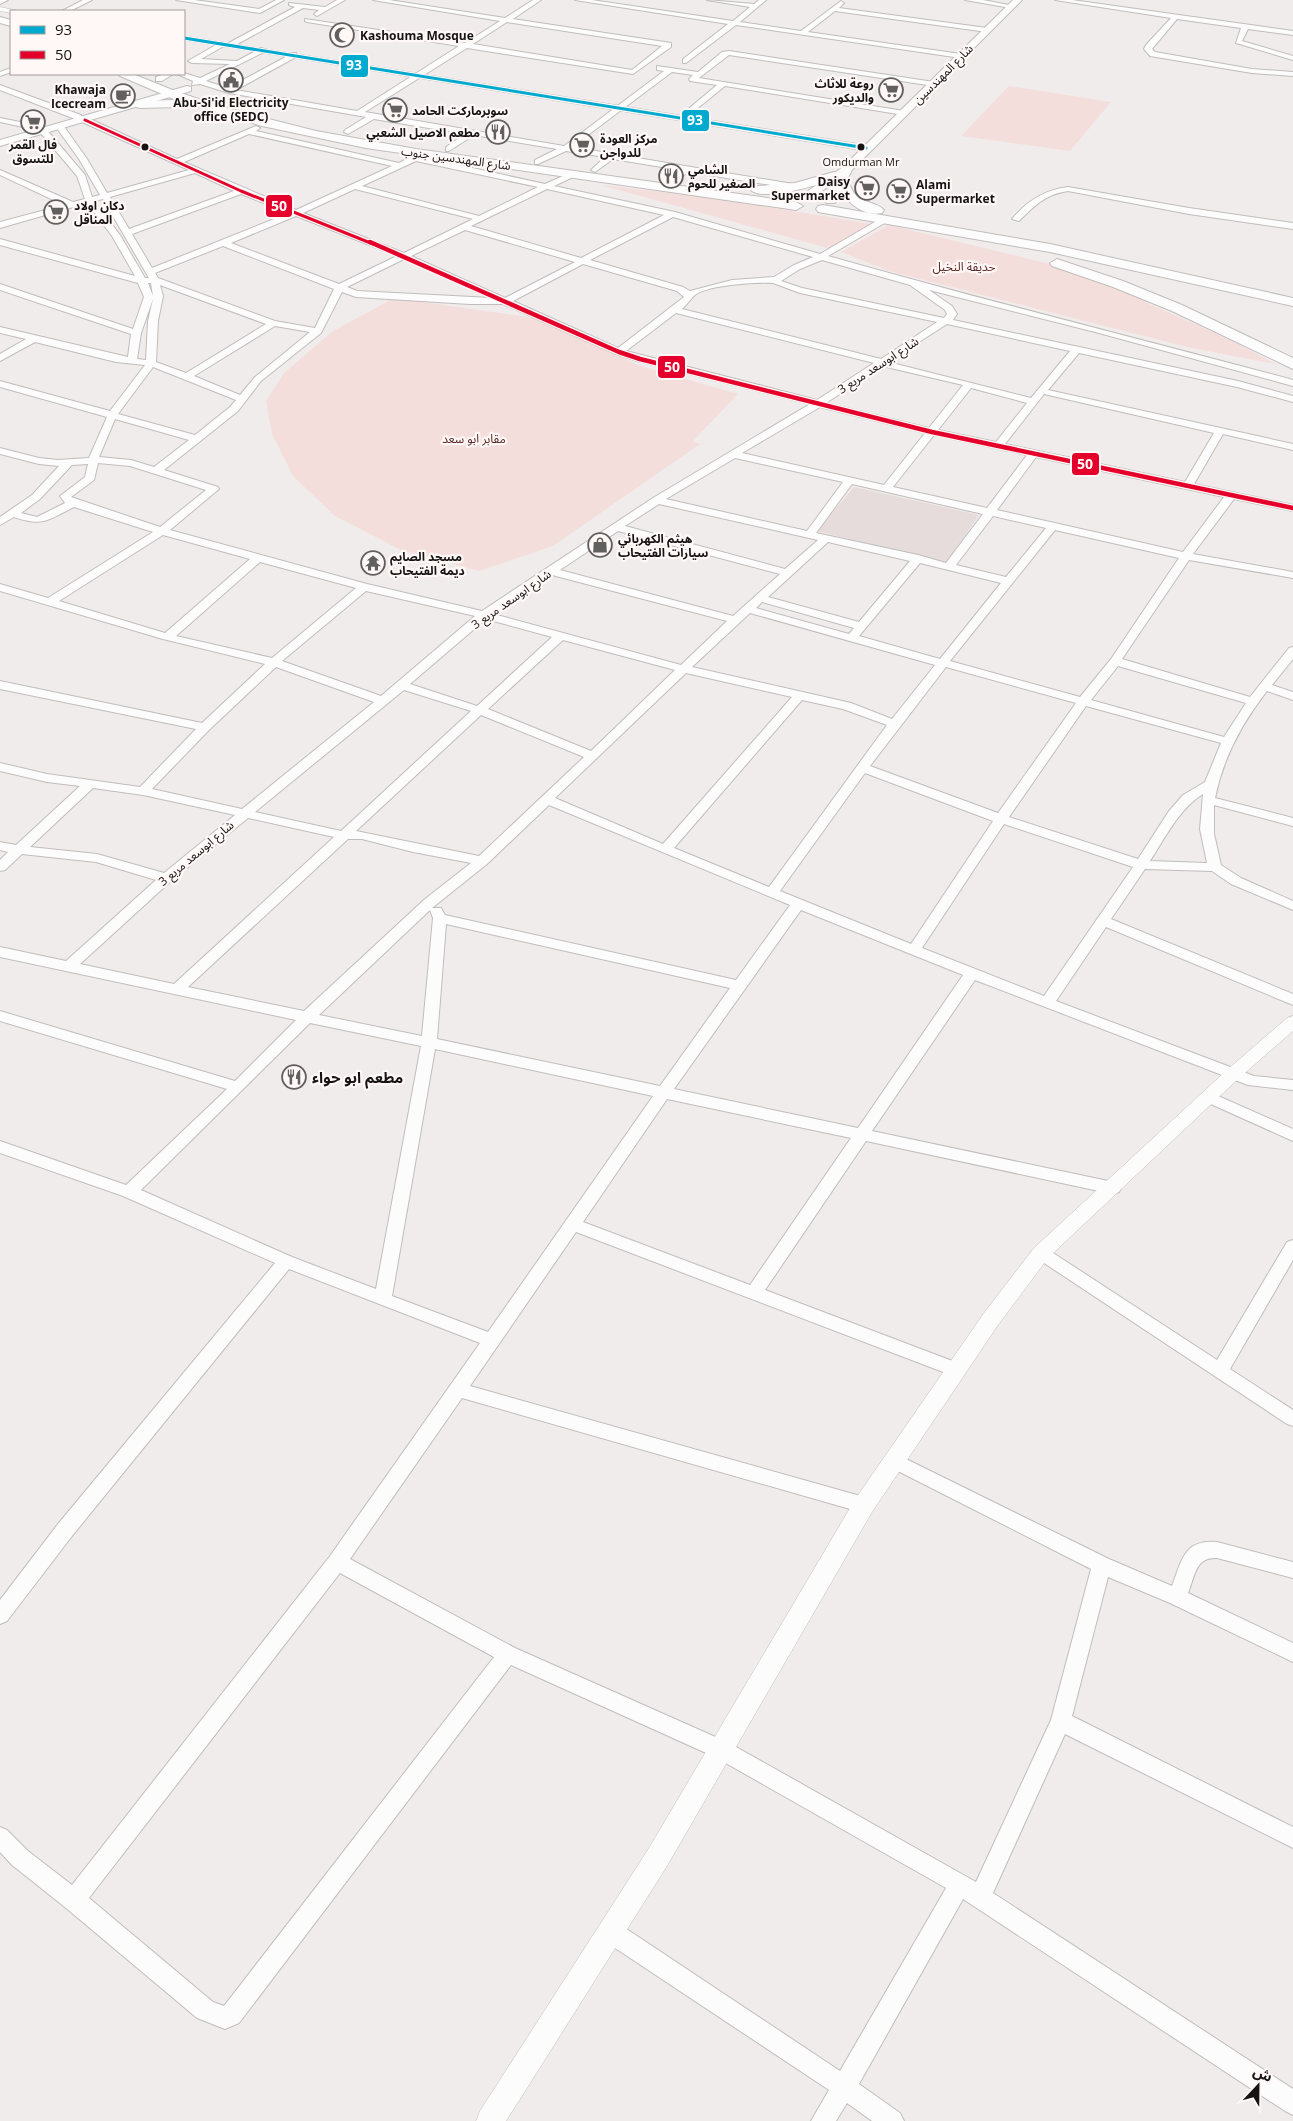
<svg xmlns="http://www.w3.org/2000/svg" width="1293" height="2121" font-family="'Open Sans','Noto Sans Arabic',sans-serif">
  <rect width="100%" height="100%" fill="#f0eceb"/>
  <polygon fill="#e5dcdb" points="854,487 979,515 946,563 817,531"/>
  <g fill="#f4dedc">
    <polygon points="1009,86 1111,102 1070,151 961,136"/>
    <polygon points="601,185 714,198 872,224 831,249"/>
    <polygon points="889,225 1050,264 1140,294 1147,303 1229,339 1275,364 1187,347 889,271 841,252"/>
    <polygon points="394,298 548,320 640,366 738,394 693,441 700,444 553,546 479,571 401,550 335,516 293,476 272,434 266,401 284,373 333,331"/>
  </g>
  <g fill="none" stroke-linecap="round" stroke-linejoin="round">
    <g stroke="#c0bdbc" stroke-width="2">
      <g id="minor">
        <polygon points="0,0 8,0 0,4"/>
        <polygon points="83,0 92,0 70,11 62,11"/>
        <polygon points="176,0 194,0 259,9 276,0 284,0 260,13"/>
        <polygon points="337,0 345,0 317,16 314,14 319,10 303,8 232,47 225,45 295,7 289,5 289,3 325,7"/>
        <path d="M373,0H389L505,18L533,0H541L513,19L671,43V47L633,74L467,48L365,112L564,146L664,71L657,70V66L698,72L722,52L729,51L934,82L938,84L934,86L729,55L699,78L904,111L908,113L904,115L725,86L683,120H680V116L717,85L690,81L689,79L693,75L672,72L572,147L799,185V189H796L689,172L673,182L669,180L680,170L613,159L595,172L591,170L605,157L566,151L538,164H535V160L557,149L474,135L449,151H446V147L465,134L374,119L348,134L344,132L345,130L366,117L229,93L200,84L192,85L193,81L177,74L184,73L200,78L230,64L192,63L188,61L221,42L225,44L224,46L201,59L237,61L261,48L268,50L206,81L228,88L293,53H296V57L236,90L357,111L459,46L307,22L305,21V19L465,43L500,21ZM507,22L662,46L632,70L473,44Z"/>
        <polygon points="575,0 592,0 733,21 750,7 707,0 754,4 759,0 766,0 740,22 801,31 841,1 844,3 839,8 987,28 990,30 987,32 835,11 808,32 961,54 965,56 961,58 736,25 686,63 683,63 683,59 728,24"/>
        <polygon points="965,0 983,0 1014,6 1011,8"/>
        <polygon points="1055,0 1072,0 1293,31 1293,35 1248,29 1242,41 1293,56 1293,60 1236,43 1241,28 1177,19 1152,49 1155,52 1252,69 1293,72 1293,76 1252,73 1150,56 1144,49 1146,45 1171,18"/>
        <polygon points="11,68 11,72 0,76 0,72"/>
        <polygon points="164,74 173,74 162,81 156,81 156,77"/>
        <polygon points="0,85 81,115 82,117 75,119 0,90"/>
        <polygon points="0,118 40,126 41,128 37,130 0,122"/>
        <path d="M82,118H88L177,159L256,126L260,128L256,131L399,163L422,151L426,153L422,157L545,184L572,172L576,174L575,176L554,186L675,212L820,254L885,216L889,219L888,221L828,256C982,300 1138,338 1293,380V386L1099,333L929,290L952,306L957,314L953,320L1238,381L1293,396V402L1237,387L1079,353L1048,390L1293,444V450L1223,434L1194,484L1293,505V511L1234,499L1193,554L1293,572V578L1189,560L1122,659L1250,697L1289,648L1293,647V659L1272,685L1293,692V700L1267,691C1242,723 1223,758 1215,798L1293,818V826L1214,805V834L1221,865L1241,878L1293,901V910L1231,884L1212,871L1145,869L1111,919L1293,994V1005L1106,927L1056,1001L1254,1076L1293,1080V1090L1248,1085L975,980L872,1131L1113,1182L1119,1184L1121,1188L1119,1192L1113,1194L866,1141L765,1290L963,1365L966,1370L963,1375L957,1377L951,1375L576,1232L470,1386L864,1497L871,1499L873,1505L871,1511L864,1513L462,1398L350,1559L515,1648L729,1743L976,1882L1051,1720L1091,1569L888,1466L885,1461L888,1456L894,1453L900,1456L1109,1559L1172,1586C1182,1560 1184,1539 1217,1542L1293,1562V1578L1217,1558C1195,1557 1195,1576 1188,1593L1293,1643V1662L1170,1603L1108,1577L1072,1716L1293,1827V1848L1065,1734L993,1893L1293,2089V2115L1285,2111L963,1899L859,2084L900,2113L904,2121H872L847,2103L836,2121H811L829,2090L603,1940L600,1932L603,1924L611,1921L619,1924L840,2071L946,1888L715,1757L511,1665L239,2023L225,2029L197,2018L66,1908L12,1865L0,1852V1827L7,1830L28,1851L72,1885L330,1556L480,1343L289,1269L72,1536L7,1621L0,1624V1600L58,1524L275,1263L123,1196L0,1153V1141L126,1185L227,1089L0,1021V1011L235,1081L296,1020L0,957V947L66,961L156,880L96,862L22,854L5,870L0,871V860L8,852L0,850V842L16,845L80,786L47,782L0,771V763L47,774L140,787L196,729L0,689V681L202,723L265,664L163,639L0,591V584L48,598L153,532L74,507C48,520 43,527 14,517L0,525V517L32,495L59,466L39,464L0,454V448L39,458L58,460L89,458L107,417L0,387V381L110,411L145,365L116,362L35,342L0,361V354L26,339L0,333V327L128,357L131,334L0,290V284L133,329L144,297L138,283L0,245V239L135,276L112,236L87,203L0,228V222L64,205L0,175V170L73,202L85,199L77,176L39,131L46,129L85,175L92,197L100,195L79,159L56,127L60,125H63L87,159L107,193L189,170L82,122ZM249,134L392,166L296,210L184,162ZM416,161L538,187L479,216L362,186ZM195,173L234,191L129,229L110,197ZM355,189L473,219L404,253L303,213ZM547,189L664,215L581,258L471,226ZM241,194L289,213L152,268L132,234ZM103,199L149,278H145L120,235L94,201ZM296,216L397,256L339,284L231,243ZM673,217L813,257L794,265L774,277L732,280L690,291L683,287L590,260ZM465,230L575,262L505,298L411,256ZM223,246L334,289L315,328L275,321L158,278L155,273ZM404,259L491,298L357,291L347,287ZM822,260L910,285L945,310L947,314L944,318L802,288L781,281L800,269ZM583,264L677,291L684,297L618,348L513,301ZM148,283H151L153,296ZM773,283L800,293L937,322L881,359L682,309C687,305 691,298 695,295C708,285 756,282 773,283ZM160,285L266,324L186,373L156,362L158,321L163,296ZM342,292L356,297L470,304H503L616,354L637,361L810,404L653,498L482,611L367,584L170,530L219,489L218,487L164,470L238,411L261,381L321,333ZM153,299L148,321L146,360L137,359L141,333ZM676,313L874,363L817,400L626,351ZM947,324L1070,351L1031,398L888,362ZM275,326L310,332L255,377L240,395L194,376ZM882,366L963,385L929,428L826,403ZM153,367L236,400L230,407L195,435L118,414ZM971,388L1027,403L996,442L938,430ZM1044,394L1214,433L1185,482L1005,444ZM820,407L925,433L884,485L742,453ZM115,419L189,440L154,467L131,460L99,457ZM934,435L1027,455L987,508L893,487ZM1036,457L1224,497L1183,552L997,510ZM735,458L843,482L807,531L666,499ZM98,463L130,466L206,490L160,527L71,497L94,480ZM88,464L85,477L60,496L65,503L37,517L21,513L40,499L72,465ZM852,484L983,514L946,563L918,555L816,533ZM659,504L809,538L818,540L785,569L625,526ZM993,516L1046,528L1006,577L956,565ZM1055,530L1179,558L1111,659L1080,697L950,661ZM618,531L780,574L733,616L560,570ZM163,535L250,559L165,633L59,601ZM828,542L910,561L859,622L768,597ZM260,562L356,588L272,658L176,636ZM920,563L1001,583L940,659L859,636ZM552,575L727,621L681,665L493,614ZM366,591L475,616L381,696L282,661ZM762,602L854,628L849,634L756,608ZM750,613L935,665L892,719L851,703L692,667ZM486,619L552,637L477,706L410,684ZM563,640L675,670L591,751L488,709ZM1118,666L1246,703L1224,737L1091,700ZM276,667L374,702L242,809L152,789L209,730ZM946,667L1076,703L998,813L870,766ZM686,673L792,697L663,844L555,798ZM404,690L471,711L341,831L255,812ZM802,700L843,709L887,725L769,887L674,848ZM1086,706L1221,743L1205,782L1183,795L1169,811L1138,859L1009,817ZM481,715L584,757L479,856L356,831ZM865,773L993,821L911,944L780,891ZM93,788L143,795L235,815L164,873L97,854L30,847ZM1203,794L1200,829L1207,863L1150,861C1165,838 1179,809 1203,794ZM549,805L790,905L736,980L445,915L441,908H432L487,864ZM248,818L334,837L174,984L80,964L171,881ZM1004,824L1133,867L1044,996L922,948ZM348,839H362L413,852L471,863L425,899L304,1011L188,987ZM430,910L433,918L422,1036L319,1015ZM801,910L963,975L858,1128L674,1089ZM446,924L730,988L660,1086L437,1039ZM310,1023L421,1046L376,1289L292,1257L141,1190ZM435,1049L653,1096L488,1332L392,1296ZM667,1099L851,1138L750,1285L583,1222ZM340,1573L494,1657L224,2006L213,2002L89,1898Z"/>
        <path d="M1068,187L1189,208L1293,223V229L1189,214L1068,191C1046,194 1034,206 1019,221L1012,219C1027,201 1044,190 1068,187Z"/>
        <polygon points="1209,1092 1293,1129 1293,1141 1204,1101 1201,1097 1204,1093"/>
        <polygon points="1293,1240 1293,1260 1230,1369 1293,1410 1293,1426 1287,1424 1035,1257 1033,1253 1035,1249 1041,1247 1047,1249 1217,1360 1287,1242"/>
      </g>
    </g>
    <g stroke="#c0bdbc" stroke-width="1">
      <g id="tertiary">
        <polygon points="0,7 19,11 11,11 11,13 0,11"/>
        <polygon points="184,36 866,145 871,148 866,151 184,40"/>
        <polygon points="1293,1016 1293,1031 1239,1078 1048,1258 998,1325 872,1512 667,1866 527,2088 506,2121 476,2121 480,2111 649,1848 856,1498 984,1313 1034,1248 1227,1070 1287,1018"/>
      </g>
    </g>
    <g stroke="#c0bdbc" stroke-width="2">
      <g id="secondary">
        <polygon points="1013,0 1022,0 852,170 835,203 827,203 825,201 835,182 813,197 805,197 803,195 805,193 843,167"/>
        <polygon points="187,86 191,87 191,91 0,146 0,140"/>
      </g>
    </g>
    <g stroke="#c0bdbc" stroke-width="2">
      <g id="trunk">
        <polygon points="0,17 11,20 11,26 0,23"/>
        <polygon points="118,74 133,74 175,91 222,107 316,131 416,149 761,197 796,202 803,206 796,210 366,148 262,126 187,103 181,107 140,108 136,107 134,104 136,101 176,100 120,76"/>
        <path d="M834,172L846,176C850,184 851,192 858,197C866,203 878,203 884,210L882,213C861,218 841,197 835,180C820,184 762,202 751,190L758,186L795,183Z"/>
        <polygon points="823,205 1050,244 1293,298 1293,306 1050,252 818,212 816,209 818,206"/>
        <polygon points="1057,259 1123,281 1182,305 1293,358 1293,369 1172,311 1113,287 1052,266 1050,263"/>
      </g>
    </g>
    <use href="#minor" fill="#fdfcfc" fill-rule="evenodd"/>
    <use href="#tertiary" fill="#fdfcfc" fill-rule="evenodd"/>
    <use href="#secondary" fill="#fdfcfc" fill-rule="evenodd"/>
    <use href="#trunk" fill="#fdfcfc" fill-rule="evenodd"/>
    <g stroke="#fff8f7" stroke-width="5">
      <polyline id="bus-1" points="184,38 866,148"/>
    </g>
    <g stroke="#fff8f7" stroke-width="5">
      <polyline id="bus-2-far1" points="85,120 241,191 373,244"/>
    </g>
    <g stroke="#fff8f7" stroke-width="7">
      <polyline id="bus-2" points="370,242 619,352 640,359 932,432 1293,508"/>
    </g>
    <use href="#bus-1" stroke="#00a9ce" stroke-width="3"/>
    <use href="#bus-2-far1" stroke="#e4002b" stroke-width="3"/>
    <use href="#bus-2" stroke="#e4002b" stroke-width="4.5"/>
  </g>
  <defs>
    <g id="mosque-ring" transform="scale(1.25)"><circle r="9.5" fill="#fff8f7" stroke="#625f5f" stroke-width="1.5"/><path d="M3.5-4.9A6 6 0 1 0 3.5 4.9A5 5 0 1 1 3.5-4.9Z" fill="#625f5f"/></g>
    <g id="civic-ring" transform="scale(1.25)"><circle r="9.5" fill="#fff8f7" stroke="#625f5f" stroke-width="1.5"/><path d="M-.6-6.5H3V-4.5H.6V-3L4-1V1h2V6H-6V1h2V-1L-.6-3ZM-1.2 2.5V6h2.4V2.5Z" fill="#625f5f"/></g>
    <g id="supermarket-ring" transform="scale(1.25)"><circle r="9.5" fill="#fff8f7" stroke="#625f5f" stroke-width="1.5"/><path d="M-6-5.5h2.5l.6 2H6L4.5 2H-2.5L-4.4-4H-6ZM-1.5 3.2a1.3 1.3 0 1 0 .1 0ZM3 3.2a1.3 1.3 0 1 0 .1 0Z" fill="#625f5f"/></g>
    <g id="cafe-ring" transform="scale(1.25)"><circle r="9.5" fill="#fff8f7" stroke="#625f5f" stroke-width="1.5"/><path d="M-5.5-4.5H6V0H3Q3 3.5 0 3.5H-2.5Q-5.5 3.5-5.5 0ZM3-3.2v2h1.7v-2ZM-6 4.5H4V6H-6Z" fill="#625f5f"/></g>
    <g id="restaurant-ring" transform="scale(1.25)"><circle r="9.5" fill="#fff8f7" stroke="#625f5f" stroke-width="1.5"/><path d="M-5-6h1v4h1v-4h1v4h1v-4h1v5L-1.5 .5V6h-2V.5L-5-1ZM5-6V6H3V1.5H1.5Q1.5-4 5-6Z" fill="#625f5f"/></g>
    <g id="shop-ring" transform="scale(1.25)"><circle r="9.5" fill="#fff8f7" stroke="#625f5f" stroke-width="1.5"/><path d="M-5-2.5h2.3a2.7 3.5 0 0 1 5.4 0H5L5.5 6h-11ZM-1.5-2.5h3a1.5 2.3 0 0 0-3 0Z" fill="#625f5f"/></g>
    <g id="temple-ring" transform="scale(1.25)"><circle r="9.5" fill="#fff8f7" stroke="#625f5f" stroke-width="1.5"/><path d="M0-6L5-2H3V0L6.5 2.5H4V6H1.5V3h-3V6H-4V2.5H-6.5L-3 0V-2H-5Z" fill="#625f5f"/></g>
  </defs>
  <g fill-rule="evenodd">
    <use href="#mosque-ring" x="342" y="35"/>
    <use href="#civic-ring" x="231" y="80"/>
    <use href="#supermarket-ring" x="891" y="90"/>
    <use href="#cafe-ring" x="123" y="96"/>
    <use href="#supermarket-ring" x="395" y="110"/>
    <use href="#supermarket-ring" x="33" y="122"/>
    <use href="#restaurant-ring" x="498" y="132"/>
    <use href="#supermarket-ring" x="582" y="145"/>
    <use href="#restaurant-ring" x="671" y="176"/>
    <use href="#supermarket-ring" x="867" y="188"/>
    <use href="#supermarket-ring" x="899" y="191"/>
    <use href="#supermarket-ring" x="56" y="212"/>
    <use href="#shop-ring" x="600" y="545"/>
    <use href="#temple-ring" x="373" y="563"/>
    <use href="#restaurant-ring" x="294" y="1077"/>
  </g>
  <g fill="#161313" stroke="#fff8f7" stroke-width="2">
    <circle cx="145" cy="147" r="4.5"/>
    <circle cx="861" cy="147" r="4.5"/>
  </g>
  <g text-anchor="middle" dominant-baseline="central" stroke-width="4.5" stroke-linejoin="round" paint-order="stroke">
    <g font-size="11" fill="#161313" stroke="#fff8f7">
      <text x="861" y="161">Omdurman Mr</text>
    </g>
    <g font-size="12" font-weight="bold" fill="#161313" stroke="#fff8f7" text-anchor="start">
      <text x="360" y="35">Kashouma Mosque</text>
      <text x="874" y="83" text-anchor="end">روعة للاثاث<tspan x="874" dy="14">والديكور</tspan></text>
      <text x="106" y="89" text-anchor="end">Khawaja<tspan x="106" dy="14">Icecream</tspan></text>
      <text x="231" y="102" text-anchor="middle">Abu-Si'id Electricity<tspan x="231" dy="14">office (SEDC)</tspan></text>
      <text x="412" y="110">سوبرماركت الحامد</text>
      <text x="480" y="132" text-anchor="end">مطعم الاصيل الشعبي</text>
      <text x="600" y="138">مركز العودة<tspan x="600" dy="14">للدواجن</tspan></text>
      <text x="33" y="144" text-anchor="middle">فال القمر<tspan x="33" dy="14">للتسوق</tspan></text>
      <text x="688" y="169">الشامي<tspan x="688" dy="14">الصغير للحوم</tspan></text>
      <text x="850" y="181" text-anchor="end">Daisy<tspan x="850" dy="14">Supermarket</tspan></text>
      <text x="916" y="184">Alami<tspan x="916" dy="14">Supermarket</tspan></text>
      <text x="74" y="205">دكان اولاد<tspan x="74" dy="14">المناقل</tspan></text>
      <text x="618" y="538">هيثم الكهربائي<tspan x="618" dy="14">سيارات الفتيحاب</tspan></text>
      <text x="390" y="556">مسجد الصايم<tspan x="390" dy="14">ديمة الفتيحاب</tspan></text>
    </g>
    <g font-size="12" fill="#161313" stroke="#fff8f7">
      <text transform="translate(943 74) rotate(-45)">شارع المهندسين</text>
      <text transform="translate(456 158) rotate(8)">شارع المهندسين جنوب</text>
      <text transform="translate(878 365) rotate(-33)">شارع ابوسعد مربع 3</text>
      <text transform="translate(511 599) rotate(-35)">شارع ابوسعد مربع 3</text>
      <text transform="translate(196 853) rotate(-40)">شارع ابوسعد مربع 3</text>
    </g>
    <g font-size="12" fill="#592623" stroke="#fff8f7">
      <text x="964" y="266">حديقة النخيل</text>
      <text x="474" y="438">مقابر ابو سعد</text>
    </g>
    <g font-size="15" font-weight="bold" fill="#161313" stroke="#fff8f7" text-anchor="start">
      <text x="312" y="1077">مطعم ابو حواء</text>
    </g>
  </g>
  <g stroke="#fff8f7" stroke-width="2">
    <rect x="340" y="54" width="29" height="24" rx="5" fill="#00a9ce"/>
    <rect x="681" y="109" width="29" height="23" rx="5" fill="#00a9ce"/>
    <rect x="265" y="194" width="28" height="24" rx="5" fill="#e4002b"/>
    <rect x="657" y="355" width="29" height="24" rx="5" fill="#e4002b"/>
    <rect x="1071" y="452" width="29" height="24" rx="5" fill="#e4002b"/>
  </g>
  <g font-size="14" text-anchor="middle" font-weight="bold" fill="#fff">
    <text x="354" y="70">93</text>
    <text x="695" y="125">93</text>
    <text x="279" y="211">50</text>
    <text x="672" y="372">50</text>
    <text x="1085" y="469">50</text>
  </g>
  <rect x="10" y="10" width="175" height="65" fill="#fff8f7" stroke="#a29c9c"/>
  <rect x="20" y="26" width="25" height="8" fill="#00a9ce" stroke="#a29c9c"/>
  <text x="55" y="35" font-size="15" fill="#161313">93</text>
  <rect x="20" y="51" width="25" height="8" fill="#e4002b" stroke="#a29c9c"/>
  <text x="55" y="60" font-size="15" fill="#161313">50</text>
  <g transform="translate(1258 2086) rotate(22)" stroke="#fff8f7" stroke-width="4" paint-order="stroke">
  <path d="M0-4L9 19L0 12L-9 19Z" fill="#161313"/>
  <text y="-8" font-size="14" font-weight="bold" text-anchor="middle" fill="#161313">ش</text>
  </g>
</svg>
